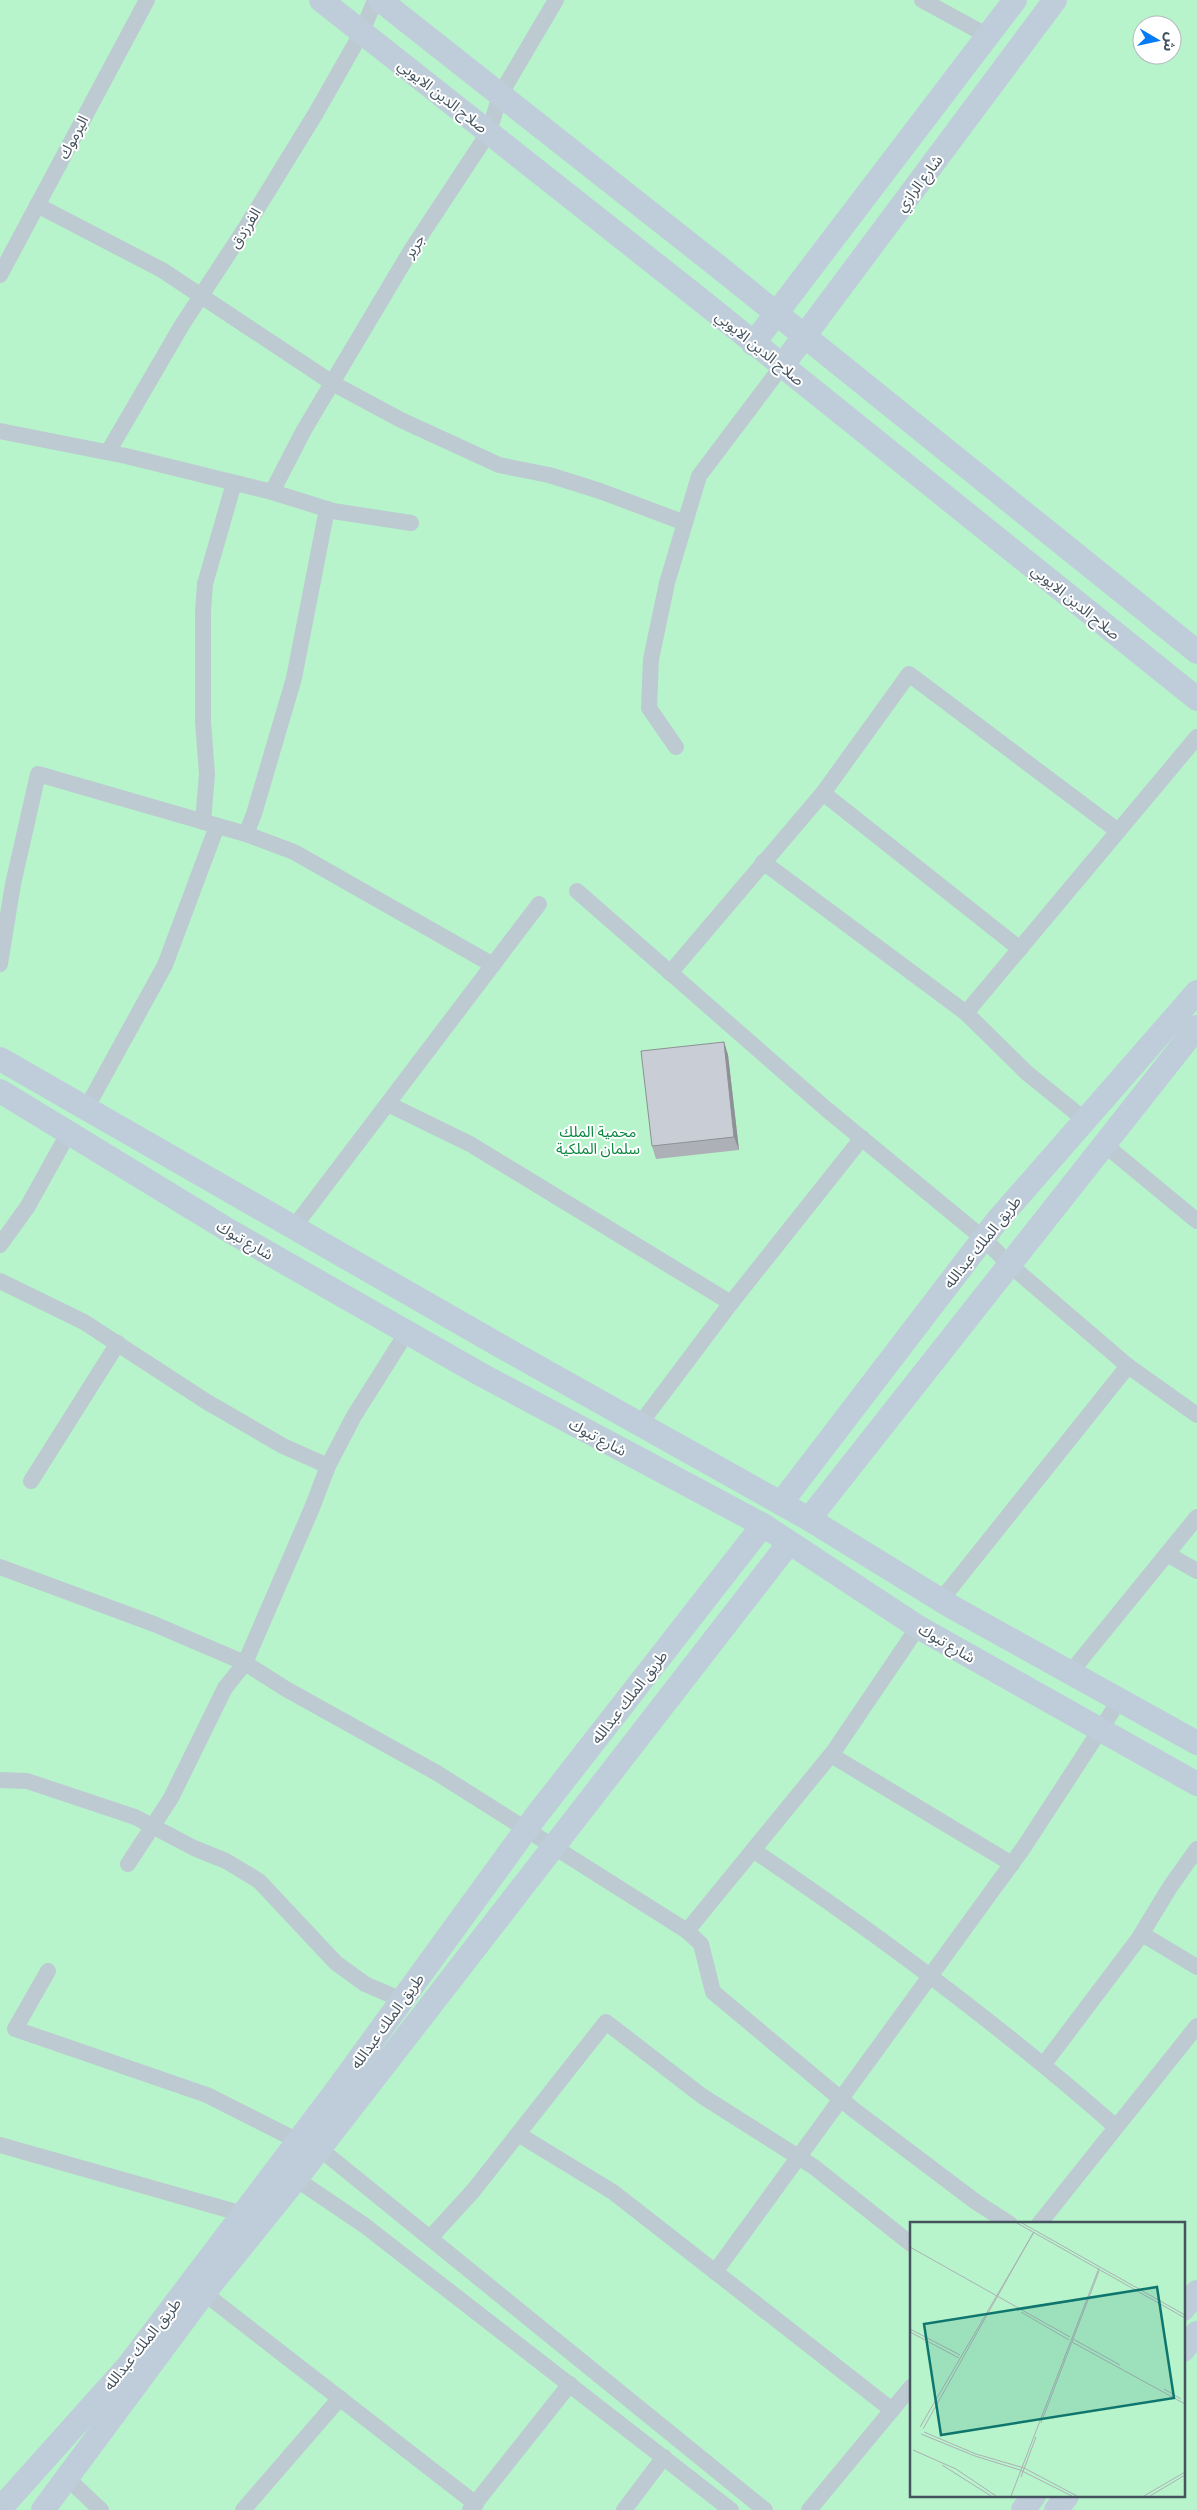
<svg xmlns="http://www.w3.org/2000/svg" width="1197" height="2510" font-family="'Titillium Web','Noto Sans Arabic',sans-serif">
  <rect width="100%" height="100%" fill="#f1eeee"/>
  <path fill="#b7f4cb" fill-rule="evenodd" d="M0,0H1197V2510H0ZM1142,25H1172V55H1142ZM911,2224H1183V2496H911Z"/>
  <g fill="none" stroke-linecap="round" stroke-linejoin="round">
    <g stroke="#bdcad2" stroke-width="16">
      <polyline points="922,0 988,36"/>
      <polyline points="37,205 162,270 334,384 401,420 499,465 549,475 600,491 685,523"/>
      <polyline points="0,275 147,0"/>
      <polyline points="0,431 126,456 272,492 333,511 411,523"/>
      <polyline points="108,452 182,325 246,227 316,113 362,32 375,0"/>
      <polyline points="272,492 304,430 410,252 489,132 500,95 556,0"/>
      <polyline points="676,747 649,708 651,659 667,583 699,476 782,366"/>
      <polyline points="823,793 1020,949"/>
      <polyline points="203,822 207,774 203,722 203,612 205,584 234,483"/>
      <polyline points="246,834 254,814 294,678 327,509"/>
      <polyline points="763,862 966,1013 1027,1073 1085,1120"/>
      <polyline points="577,891 825,1108 984,1239 1010,1265 1128,1366 1197,1415"/>
      <polyline points="0,964 13,884 38,774 246,834 294,852 493,965"/>
      <polyline points="670,973 823,793 909,674 1118,831"/>
      <polyline points="966,1013 1197,737"/>
      <polyline points="388,1104 470,1144 731,1303"/>
      <polyline points="87,1107 165,965 217,826"/>
      <polyline points="1105,1145 1197,1221"/>
      <polyline points="294,1227 539,904"/>
      <polyline points="0,1245 28,1206 69,1132"/>
      <polyline points="0,1281 84,1322 207,1402 283,1446 328,1466"/>
      <polyline points="640,1424 731,1303 862,1138"/>
      <polyline points="31,1481 118,1343"/>
      <polyline points="1167,1554 1197,1571"/>
      <polyline points="0,1567 154,1624 245,1663 286,1689 437,1773 687,1931 701,1944 713,1992 854,2110 976,2202 1010,2224"/>
      <polyline points="941,1600 1128,1366"/>
      <polyline points="1070,1673 1197,1517"/>
      <polyline points="831,1755 1012,1864"/>
      <polyline points="0,1780 27,1781 135,1817 194,1848 226,1861 259,1881 336,1963 365,1984 402,2000"/>
      <path d="M753,1850C879,1935 1002,2027 1116,2127"/>
      <polyline points="128,1864 171,1798 225,1688 245,1663 312,1508 328,1466 354,1416 407,1332"/>
      <polyline points="687,1931 834,1751 918,1627"/>
      <polyline points="1142,1934 1197,1967"/>
      <polyline points="48,1971 15,2029 207,2095 298,2141"/>
      <polyline points="1044,2064 1139,1938 1170,1887 1197,1849"/>
      <polyline points="518,2134 613,2192 892,2410"/>
      <polyline points="0,2145 243,2214"/>
      <polyline points="320,2149 765,2510"/>
      <polyline points="296,2179 364,2225 731,2510"/>
      <polyline points="1039,2224 1197,2026"/>
      <polyline points="430,2238 473,2191 606,2022 702,2096 814,2167 911,2244"/>
      <polyline points="715,2272 1024,1847 1119,1701"/>
      <polyline points="204,2293 476,2504"/>
      <polyline points="67,2478 101,2510"/>
      <polyline points="243,2510 340,2398"/>
      <polyline points="470,2510 570,2384"/>
      <polyline points="624,2510 664,2457"/>
      <polyline points="809,2510 911,2387"/>
    </g>
    <g stroke="#bfcdda" stroke-width="24">
      <polyline points="321,0 697,297 1197,699"/>
      <polyline points="380,0 720,268 1197,652"/>
      <polyline points="753,344 1015,0"/>
      <polyline points="782,366 1055,0"/>
      <polyline points="0,1059 497,1344 809,1519 952,1607 1197,1743"/>
      <polyline points="0,1091 228,1230 480,1374 763,1525 918,1627 1197,1784"/>
      <polyline points="781,1503 996,1222 1197,992"/>
      <polyline points="809,1519 1197,1027"/>
      <polyline points="1183,2309 1197,2292"/>
      <polyline points="1183,2350 1197,2333"/>
      <polyline points="0,2509 128,2366 333,2095 536,1816 763,1525"/>
      <polyline points="43,2510 204,2293 296,2179 789,1543"/>
      <polyline points="1023,2510 1034,2496"/>
      <polyline points="1056,2510 1067,2496"/>
    </g>
  </g>
  <polygon fill="#adb0b7" points="724,1042 728,1055 739,1150 656,1159 652,1146"/>
  <polygon fill="#8d9095" points="724,1042 728,1055 739,1150 734,1137"/>
  <polygon fill="#c9cdd5" stroke="#8d9095" points="724,1042 734,1137 652,1146 641,1051"/>
  <g text-anchor="middle" dominant-baseline="central" stroke-width="4" stroke-linejoin="round" paint-order="stroke">
    <g font-size="15" fill="#44535e" stroke="#fff">
      <text transform="translate(443 96) rotate(38)">صلاح الدين الايوبي</text>
      <text transform="translate(73 137) rotate(-62)">اليرموك</text>
      <text transform="translate(919 183) rotate(-53)">شارع الرازي</text>
      <text transform="translate(245 228) rotate(-58)">الفرزدق</text>
      <text transform="translate(414 246) rotate(-57)">جرير</text>
      <text transform="translate(760 348) rotate(39)">صلاح الدين الايوبي</text>
      <text transform="translate(1076 602) rotate(39)">صلاح الدين الايوبي</text>
      <text transform="translate(245 1240) rotate(30)">شارع تبوك</text>
      <text transform="translate(982 1242) rotate(-51)">طريق الملك عبدالله</text>
      <text transform="translate(598 1437) rotate(28)">شارع تبوك</text>
      <text transform="translate(947 1643) rotate(30)">شارع تبوك</text>
      <text transform="translate(629 1697) rotate(-52)">طريق الملك عبدالله</text>
      <text transform="translate(387 2021) rotate(-54)">طريق الملك عبدالله</text>
      <text transform="translate(142 2344) rotate(-51)">طريق الملك عبدالله</text>
    </g>
    <g font-size="15" fill="#0d8742" stroke="#fff">
      <text x="598" y="1131">محمية الملك<tspan x="598" dy="17">سلمان الملكية</tspan></text>
    </g>
  </g>
  <g transform="translate(910 2222)">
    <rect width="275" height="275" fill="#f1eeee"/>
    <path d="M0,1H275V274H0Z" fill="#b7f4cb"/>
    <path fill="none" stroke="#acb0b4" stroke-width="1" d="M107,1L275,96M112,1L275,93M0,25L160,115M111,90L159,118M0,107L50,133M0,110L49,136M163,117L210,143M162,120L275,182M254,167L271,177M131,201L189,49M10,205L124,10M13,207L123,11M14,210L66,232L114,246L167,274M11,212L65,234L110,248L162,274M3,228L46,247L86,274M32,243L81,274M111,255L126,215M101,274L189,46M234,274L275,250M240,274L275,253"/>
    <path fill="#0f766e" fill-opacity="0.15" stroke="#0f766e" stroke-width="2.5" d="M247,65L264,176L31,213L14,102Z"/>
    <rect width="275" height="275" fill="none" stroke="#44535e" stroke-width="2.5"/>
  </g>
  <g transform="translate(1157 40) rotate(99)"><circle r="24" fill="#ffffff" stroke="#b4babf"/>
  <path d="M0-4L9 19L0 12L-9 19Z" fill="#057cf4"/>
  <text y="-8" font-size="14" font-weight="bold" text-anchor="middle" fill="#44535e">ش</text>
  </g>
</svg>
